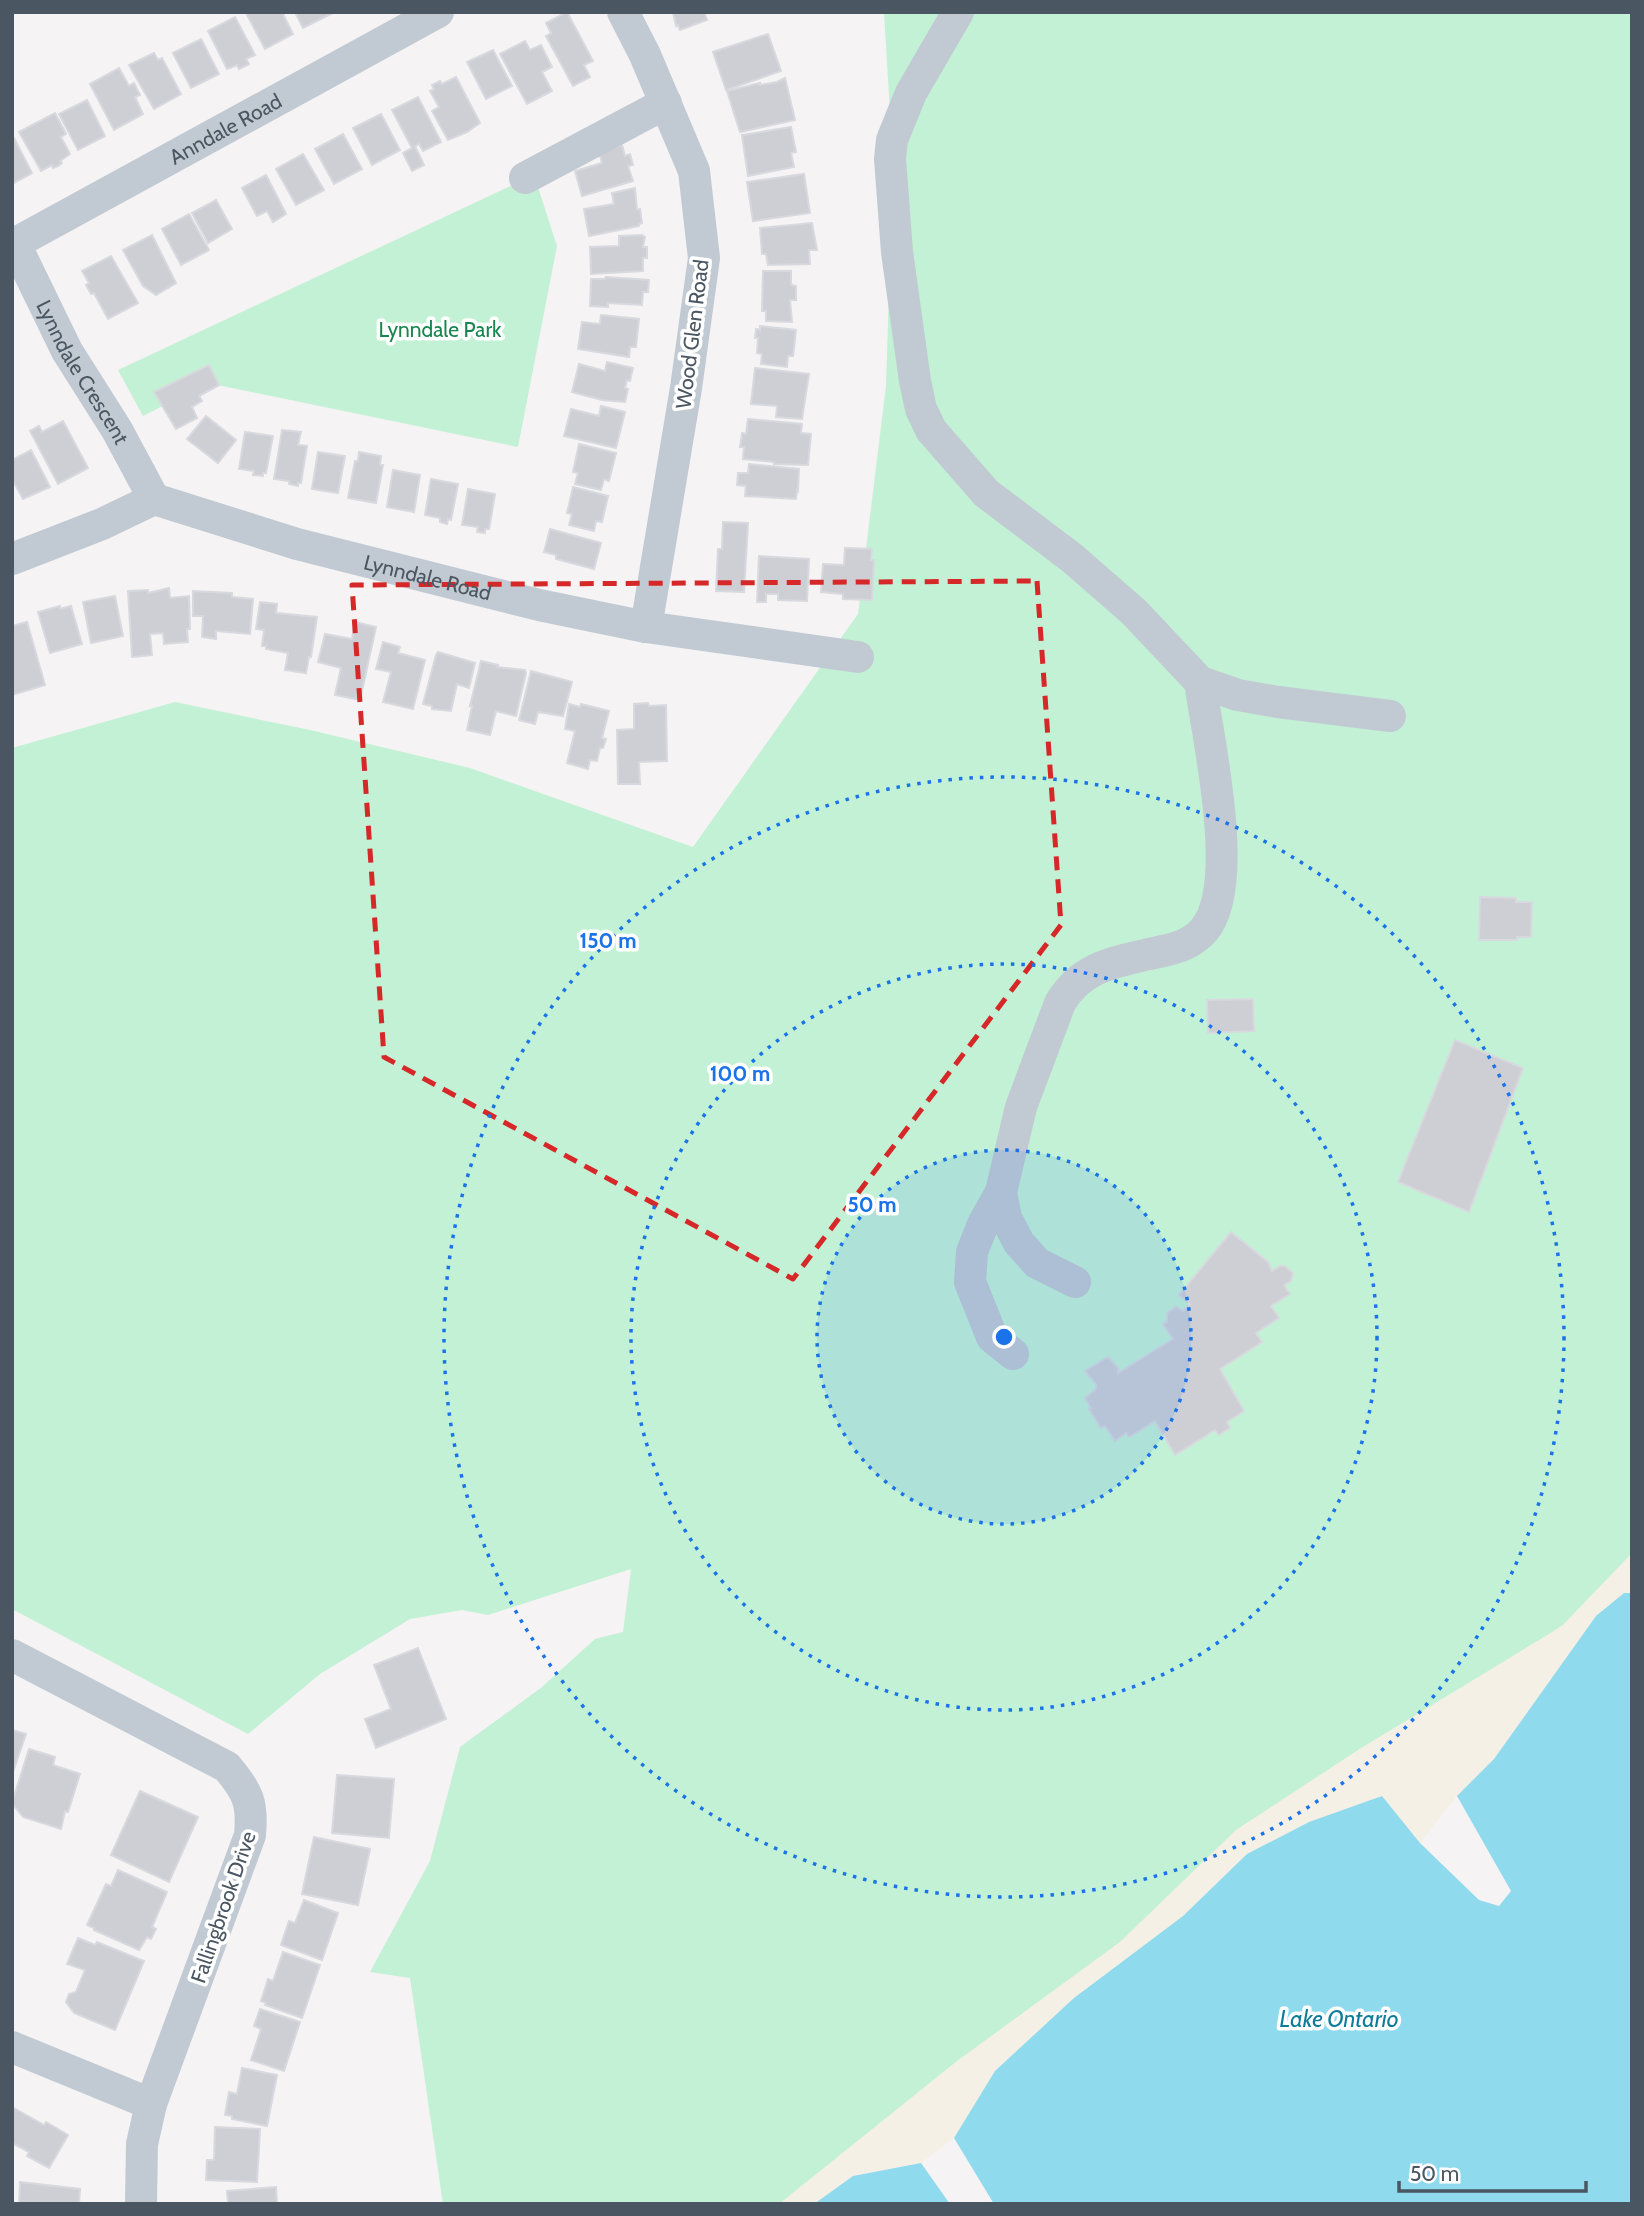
<svg xmlns="http://www.w3.org/2000/svg" width="1644" height="2216" font-family="Cabin,sans-serif">
  <rect width="100%" height="100%" fill="#f5f3f3"/>
  <g fill="#c3f1d5">
    <polygon points="884,12 1632,12 1632,1579 1559,1628 1247,1854 1074,1998 995,2071 797,2204 443,2204 410,1978 370,1972 430,1861 460,1747 542,1687 595,1639 623,1632 631,1569 488,1615 462,1610 410,1619 320,1674 248,1734 12,1609 12,748 175,702 310,730 470,768 693,847 858,614 886,386 893,162"/>
    <polygon points="534,175 557,246 518,447 208,383 143,416 118,370"/>
  </g>
  <polygon fill="#f5f0e5" points="1632,1553 1632,1593 1624,1593 1494,1759 1457,1796 1420,1843 1381,1796 1183,1916 1074,1998 995,2071 954,2138 921,2163 853,2176 814,2204 779,2204 957,2061 1120,1942 1236,1830 1358,1750 1562,1626"/>
  <g fill="#90daee">
    <polygon points="1624,1593 1632,1593 1632,2204 994,2204 954,2138 995,2071 1074,1998 1183,1916 1247,1854 1309,1822 1382,1796 1420,1843 1479,1900 1499,1906 1511,1891 1457,1796 1494,1759 1596,1616"/>
    <polygon points="921,2163 950,2204 814,2204 853,2176"/>
  </g>
  <g fill="#cdcfd5" stroke="#d7d9de" stroke-width="2">
    <polygon points="282,12 293,34 265,49 246,13"/>
    <polygon points="295,12 330,12 331,14 303,28"/>
    <polygon points="567,12 593,61 584,65 590,77 573,86 546,36 551,33 546,23"/>
    <polygon points="673,12 704,12 707,20 680,30 678,25 676,26"/>
    <polygon points="235,17 255,55 246,59 249,64 239,69 237,65 227,69 208,31"/>
    <polygon points="768,34 781,71 726,90 713,52"/>
    <polygon points="201,39 219,74 191,88 173,53"/>
    <polygon points="525,41 530,50 541,45 552,67 542,72 552,91 527,104 500,54"/>
    <polygon points="493,50 512,86 486,99 467,62"/>
    <polygon points="154,53 158,60 162,58 181,94 154,109 129,65"/>
    <polygon points="119,68 129,86 134,83 140,95 135,97 143,114 114,130 90,84"/>
    <polygon points="456,77 480,123 467,132 448,140 432,111 439,107 430,91 434,89 432,85 440,81 442,84"/>
    <polygon points="785,78 795,120 740,132 727,91 760,83 760,85 777,82"/>
    <polygon points="418,97 441,142 423,151 419,144 415,146 424,165 412,171 403,153 412,148 392,110"/>
    <polygon points="87,100 105,136 78,150 59,114"/>
    <polygon points="55,113 66,134 61,137 70,154 60,161 62,163 58,166 53,168 52,165 41,171 19,132"/>
    <polygon points="381,114 400,150 372,165 353,128"/>
    <polygon points="791,127 796,152 791,153 794,167 748,176 742,135"/>
    <polygon points="343,134 362,169 334,184 315,149"/>
    <polygon points="14,138 32,173 12,184 12,139"/>
    <polygon points="622,145 625,156 630,154 633,165 628,166 633,181 582,196 575,171 602,163 599,152"/>
    <polygon points="303,154 324,190 296,205 276,169"/>
    <polygon points="804,174 810,213 753,221 747,182"/>
    <polygon points="266,175 286,214 273,222 267,211 257,216 242,188"/>
    <polygon points="635,188 637,210 640,209 642,223 639,224 639,226 589,236 584,209 614,204 612,193"/>
    <polygon points="216,200 232,229 208,243 192,213"/>
    <polygon points="189,214 209,250 181,265 162,229"/>
    <polygon points="812,223 817,250 809,250 810,264 768,265 766,254 762,254 760,228"/>
    <polygon points="152,235 176,283 156,295 143,286 123,250"/>
    <polygon points="642,235 645,237 643,247 647,247 647,258 643,258 643,271 591,274 590,247 619,246 619,236"/>
    <polygon points="111,256 138,303 108,319 94,293 91,294 86,285 89,283 82,271"/>
    <polygon points="763,271 791,271 791,285 796,286 796,300 790,300 792,322 766,321 766,311 762,311"/>
    <polygon points="606,277 649,280 648,292 643,292 642,305 608,303 608,307 590,306 591,279 605,279"/>
    <polygon points="601,315 639,319 636,347 630,347 629,357 578,349 582,322 600,324"/>
    <polygon points="760,326 796,330 793,356 788,356 787,367 761,364 762,354 757,353 758,338 755,338 756,329 760,330"/>
    <polygon points="607,362 633,368 630,381 627,380 625,388 628,389 625,402 602,400 572,392 579,364 605,371"/>
    <polygon points="209,365 219,385 199,396 202,401 192,407 197,418 176,429 154,392"/>
    <polygon points="755,368 809,374 802,419 776,417 777,406 751,404"/>
    <polygon points="601,406 625,412 616,448 564,436 571,409 599,416"/>
    <polygon points="206,416 236,440 218,463 187,439"/>
    <polygon points="748,419 802,424 801,433 811,434 808,465 774,464 774,462 743,459 744,447 740,447 742,433 746,434"/>
    <polygon points="63,421 88,468 58,484 30,431 39,426 42,432"/>
    <polygon points="282,430 301,432 298,445 307,446 301,483 298,483 298,486 289,484 289,481 274,479"/>
    <polygon points="245,432 273,436 266,473 263,473 263,476 253,475 254,471 239,469"/>
    <polygon points="579,444 616,453 609,481 604,479 601,490 575,484 578,473 573,472"/>
    <polygon points="31,450 50,487 23,499 12,479 12,460"/>
    <polygon points="318,452 345,456 338,493 312,489"/>
    <polygon points="359,452 381,456 380,465 383,465 376,503 348,498 355,461 358,461"/>
    <polygon points="749,464 799,469 798,491 797,490 796,499 745,496 746,486 737,485 738,473 748,473"/>
    <polygon points="393,470 420,475 414,512 387,507"/>
    <polygon points="431,479 458,484 451,520 448,519 447,524 440,522 440,518 425,515"/>
    <polygon points="573,487 608,496 602,522 596,521 594,531 569,525 572,514 567,513"/>
    <polygon points="468,489 495,494 489,529 485,529 485,533 477,532 478,527 462,525"/>
    <polygon points="723,522 748,523 744,592 716,591 718,549 722,549"/>
    <polygon points="550,529 601,543 594,569 556,559 556,555 544,552"/>
    <polygon points="845,548 872,549 871,560 874,560 872,600 843,599 843,594 821,592 823,564 844,565"/>
    <polygon points="759,556 809,559 807,601 778,600 778,594 766,594 766,602 757,602"/>
    <polygon points="169,588 170,598 189,596 190,629 187,629 188,642 164,644 163,633 150,634 152,655 132,657 128,591 148,590 148,593"/>
    <polygon points="193,591 232,593 232,597 253,599 250,634 216,631 216,639 202,637 203,616 193,616"/>
    <polygon points="115,596 123,636 91,643 83,602"/>
    <polygon points="260,602 277,604 276,613 317,617 311,657 309,657 306,673 285,670 288,653 266,649 266,646 262,646 264,630 256,629"/>
    <polygon points="60,606 60,609 71,606 82,644 50,653 38,612"/>
    <polygon points="27,622 45,685 12,695 12,626"/>
    <polygon points="355,622 376,627 360,700 335,695 341,668 318,662 325,634 352,639"/>
    <polygon points="383,642 400,647 398,653 425,660 413,709 383,702 391,672 376,669"/>
    <polygon points="438,652 475,663 469,688 457,684 451,711 432,709 432,706 423,704 436,655"/>
    <polygon points="481,661 498,665 497,667 525,670 526,673 516,716 496,711 490,735 467,730 472,706 470,706"/>
    <polygon points="531,671 572,682 563,716 538,712 535,724 519,720"/>
    <polygon points="648,703 649,706 666,705 667,761 639,762 640,784 618,784 617,730 634,729 634,704"/>
    <polygon points="569,704 580,707 581,704 609,711 602,738 606,739 603,748 600,748 597,761 590,760 588,769 567,763 575,731 565,729"/>
    <polygon points="1480,897 1516,898 1516,902 1532,902 1531,937 1517,937 1517,940 1479,940"/>
    <polygon points="1253,999 1254,1031 1208,1033 1207,1000"/>
    <polygon points="1455,1040 1523,1068 1469,1212 1398,1182"/>
    <polygon points="1231,1232 1268,1262 1272,1271 1280,1266 1285,1266 1293,1273 1291,1281 1284,1285 1290,1294 1271,1306 1279,1318 1256,1333 1262,1342 1220,1369 1244,1411 1227,1422 1230,1428 1219,1435 1215,1430 1175,1455 1155,1421 1129,1437 1126,1433 1115,1441 1105,1426 1101,1428 1089,1409 1091,1408 1085,1398 1096,1389 1096,1384 1085,1371 1108,1357 1118,1368 1118,1373 1173,1339 1163,1324 1167,1322 1167,1313 1176,1307 1183,1311 1190,1304 1179,1295"/>
    <polygon points="418,1648 446,1719 376,1748 365,1719 391,1709 374,1665"/>
    <polygon points="12,1730 26,1734 12,1775"/>
    <polygon points="29,1749 55,1757 53,1765 80,1774 68,1812 65,1811 61,1829 23,1817 12,1803"/>
    <polygon points="337,1775 394,1779 389,1838 332,1833"/>
    <polygon points="140,1791 198,1817 169,1882 111,1855"/>
    <polygon points="314,1837 370,1849 358,1905 302,1894"/>
    <polygon points="118,1870 167,1892 152,1927 156,1929 151,1939 147,1937 139,1950 94,1930 94,1928 87,1925 106,1884 111,1886"/>
    <polygon points="304,1900 338,1913 322,1960 281,1945 289,1921 295,1923"/>
    <polygon points="78,1938 95,1945 97,1942 144,1961 115,2030 74,2013 66,2002 69,1994 76,1992 85,1970 67,1964"/>
    <polygon points="283,1952 320,1965 302,2018 265,2005 266,2003 261,2001 268,1979 273,1981"/>
    <polygon points="260,2009 300,2022 284,2071 251,2060 261,2029 254,2026"/>
    <polygon points="242,2068 277,2075 267,2126 232,2119 232,2116 225,2115 229,2092 237,2094"/>
    <polygon points="12,2107 44,2125 46,2122 68,2135 49,2168 27,2156 29,2152 12,2143"/>
    <polygon points="215,2127 260,2129 257,2182 206,2180 207,2160 214,2160"/>
    <polygon points="20,2182 80,2189 79,2204 19,2204"/>
    <polygon points="276,2187 277,2204 228,2204 227,2191"/>
  </g>
  <g fill="none" stroke-linecap="round" stroke-linejoin="round">
    <g stroke="#c1cad2" stroke-width="32">
      <polyline points="623,12 645,55 694,171 704,258 686,388 646,627"/>
      <polyline points="958,12 911,93 892,140 890,159 897,252 915,381 921,409 931,430 986,493 1072,558 1134,612 1200,682 1238,695 1278,702 1390,716"/>
      <polyline points="525,178 666,103"/>
      <path id="s1" d="M15,244L67,351L117,430L154,499"/>
      <path id="s2" d="M12,245L438,12"/>
      <path id="s3" d="M12,559L102,524L154,499L297,544L539,605L646,627L858,657"/>
      <polyline points="1001,1192 983,1224 972,1252 970,1282 992,1337 1013,1354"/>
      <path d="M1075,1282L1037,1263L1019,1243L1006,1218L1001,1192L1021,1107L1060,1003C1080,969 1109,963 1145,955C1166,950 1189,948 1204,930C1242,886 1208,739 1200,682"/>
      <path d="M12,1655L227,1767C248,1792 253,1803 250,1835L151,2104L142,2144L141,2204"/>
      <polyline points="12,2047 151,2104"/>
    </g>
  </g>
  <path fill="none" stroke="#d62828" stroke-width="5" stroke-dasharray="14 9" stroke-linejoin="round" d="M1037,581L1061,925L793,1279L384,1057L352,585Z"/>
  <circle cx="1004" cy="1337" r="187" fill="#1a73e8" fill-opacity=".12"/>
  <g fill="none" stroke="#1a73e8" stroke-width="3.5" stroke-dasharray="3.5 7">
    <circle cx="1004" cy="1337" r="187"/>
    <circle cx="1004" cy="1337" r="373"/>
    <circle cx="1004" cy="1337" r="560"/>
  </g>
  <g text-anchor="middle" dominant-baseline="central" stroke-width="7" stroke-linejoin="round" paint-order="stroke">
    <g font-size="21" fill="#4a5661" stroke="#fff">
      <text stroke="none"><textPath href="#s2" startOffset="243">Anndale Road</textPath></text>
      <text transform="translate(692 334) rotate(-83)">Wood Glen Road</text>
      <text stroke="none"><textPath href="#s1" startOffset="145">Lynndale Crescent</textPath></text>
      <text stroke="none"><textPath href="#s3" startOffset="439">Lynndale Road</textPath></text>
      <text transform="translate(223 1907) rotate(-71)">Fallingbrook Drive</text>
    </g>
    <g font-size="21" fill="#17864f" stroke="#fff">
      <text x="440" y="329">Lynndale Park</text>
    </g>
    <g font-size="23" font-style="italic" fill="#0c7c9b" stroke="#fff">
      <text x="1339" y="2019">Lake Ontario</text>
    </g>
  </g>
  <circle cx="1004" cy="1337" r="10" fill="#1a73e8" stroke="#fff" stroke-width="3.5"/>
  <g font-size="21" text-anchor="middle" font-weight="bold" fill="#1a73e8" stroke="#fff" stroke-width="7" stroke-linejoin="round" paint-order="stroke">
    <text x="608" y="948">150 m</text>
    <text x="740" y="1081">100 m</text>
    <text x="872" y="1212">50 m</text>
  </g>
  <rect width="1644" height="2216" fill="none" stroke="#4a5661" stroke-width="28"/>
  <path d="M1399 2181v10h187v-10" fill="none" stroke="#4a5661" stroke-width="3.5"/>
  <text x="1410" y="2181" font-size="21" fill="#4a5661" stroke="#ffffff" stroke-width="5" paint-order="stroke">50 m</text>
</svg>
